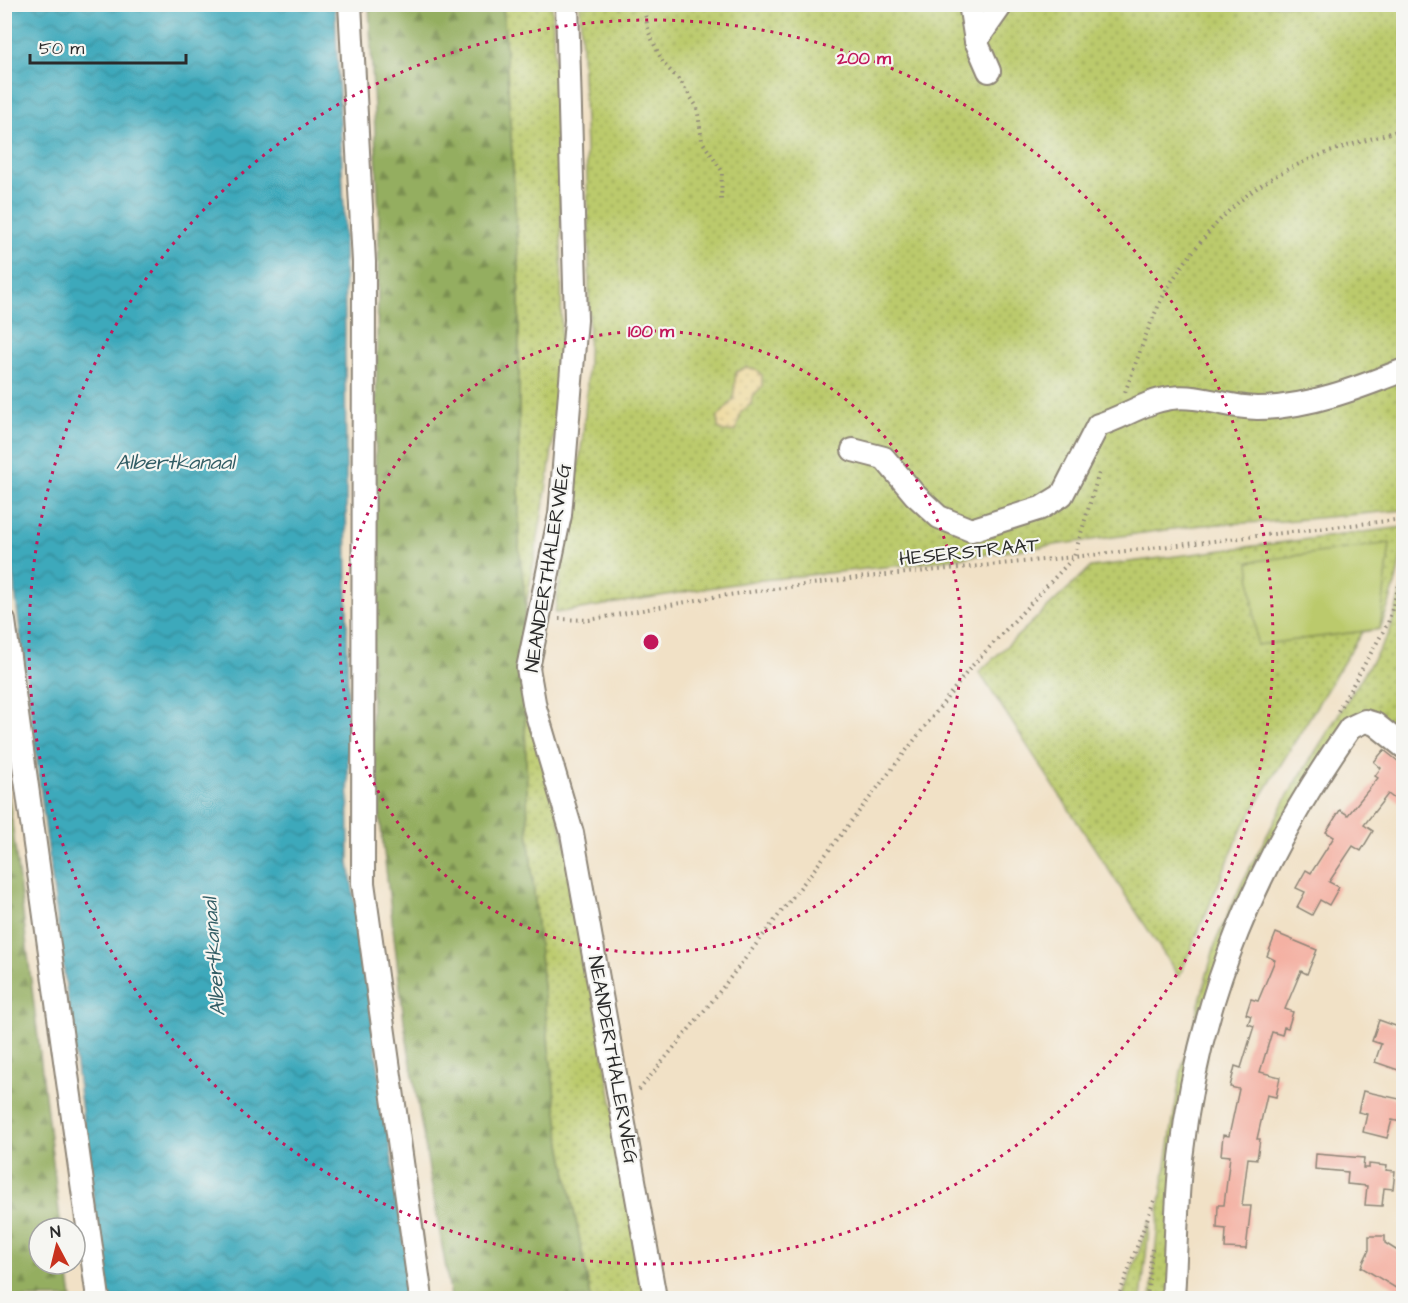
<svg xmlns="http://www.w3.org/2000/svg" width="1408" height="1303" font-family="'Architects Daughter',sans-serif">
  <defs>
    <pattern id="grass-dots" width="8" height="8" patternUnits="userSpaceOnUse" patternTransform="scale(1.5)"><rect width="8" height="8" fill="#bbca6c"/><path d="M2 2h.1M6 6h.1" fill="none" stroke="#98a459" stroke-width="1.8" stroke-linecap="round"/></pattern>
    <pattern id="forest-firs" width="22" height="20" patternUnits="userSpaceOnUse" patternTransform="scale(1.5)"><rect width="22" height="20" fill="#94ae60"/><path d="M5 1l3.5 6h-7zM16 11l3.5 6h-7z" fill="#798e4f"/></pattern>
    <pattern id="sand-dots" width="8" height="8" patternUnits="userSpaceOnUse" patternTransform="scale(1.5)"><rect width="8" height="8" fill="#eeda9e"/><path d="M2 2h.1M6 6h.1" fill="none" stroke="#cb8" stroke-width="1.8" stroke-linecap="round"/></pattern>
    <pattern id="water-waves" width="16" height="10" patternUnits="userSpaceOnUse" patternTransform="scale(1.5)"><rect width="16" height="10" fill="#3ca9bb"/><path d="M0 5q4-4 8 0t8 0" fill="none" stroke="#338a98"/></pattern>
  </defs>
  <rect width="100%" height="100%" fill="#f6f6f2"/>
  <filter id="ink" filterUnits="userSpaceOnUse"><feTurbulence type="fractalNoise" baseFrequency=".0167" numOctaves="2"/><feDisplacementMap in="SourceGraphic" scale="12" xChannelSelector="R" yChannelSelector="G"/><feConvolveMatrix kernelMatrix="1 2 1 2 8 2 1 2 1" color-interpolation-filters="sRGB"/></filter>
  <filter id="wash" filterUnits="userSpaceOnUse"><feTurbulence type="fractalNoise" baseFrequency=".008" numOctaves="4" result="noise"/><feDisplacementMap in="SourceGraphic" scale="24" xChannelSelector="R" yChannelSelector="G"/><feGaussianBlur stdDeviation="1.35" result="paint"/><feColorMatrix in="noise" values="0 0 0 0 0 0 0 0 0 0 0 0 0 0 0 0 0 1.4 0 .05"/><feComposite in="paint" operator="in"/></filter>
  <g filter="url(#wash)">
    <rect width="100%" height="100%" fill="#f1e1c6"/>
    <g fill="url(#grass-dots)" stroke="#737a4c" stroke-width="1.5">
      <path d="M503,5H552C557,130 566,257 559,382C554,459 538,532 526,608L519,546V271Z"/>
      <path d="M580,5H1403V510L1284,521L1202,525L913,564L752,581L555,613C565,536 584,461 587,383C593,257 585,130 580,5Z"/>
      <path d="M1403,527C1403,564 1393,595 1380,629L1362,632L1242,828L1179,977L979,672L1091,567Z"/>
      <polygon points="1403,584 1403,734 1367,713 1223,944 1169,1298 1151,1298 1160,1202 1181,1072 1216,941 1243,881 1288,795 1389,634"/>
      <polygon points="524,690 567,849 647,1298 591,1298 561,1144 549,1049 528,830"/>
      <polygon points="1150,1220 1141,1298 1122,1298"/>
    </g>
    <g fill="url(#forest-firs)" stroke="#606c46" stroke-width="1.5">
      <polygon points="369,5 503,5 519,271 519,546 526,608 521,640 520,674 524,690 528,830 549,1049 561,1144 591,1298 451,1298 405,1029 371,743 379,215"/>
      <polygon points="4,757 61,1228 39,1228 39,1264 67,1264 72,1298 5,1298"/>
    </g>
    <polygon fill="url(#sand-dots)" stroke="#8c8264" stroke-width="1.5" points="746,367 755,369 762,375 762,387 752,396 751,404 741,412 736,431 723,432 718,427 718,417 733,400 736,372"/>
    <polygon fill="#bbca6c" stroke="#737a4c" stroke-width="1.5" points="1390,543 1380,629 1257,645 1249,562"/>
    <polygon fill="url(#water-waves)" stroke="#346a73" stroke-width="1.5" points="4,5 335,5 344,211 349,863 412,1298 106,1298 5,514"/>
    <g id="blocks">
      <g fill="#f4b1a3">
        <polygon points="1384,750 1404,766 1404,806 1388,794 1364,825 1373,831 1361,851 1353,846 1329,882 1339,887 1329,905 1320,900 1312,915 1297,907 1305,892 1296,888 1306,870 1311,873 1334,837 1326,832 1340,810 1348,815 1378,778 1375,776 1381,768 1374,762"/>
        <polygon points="1276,933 1317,950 1307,974 1301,971 1285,1009 1293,1012 1288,1028 1284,1027 1282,1035 1272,1032 1260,1072 1280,1077 1276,1097 1267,1095 1257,1139 1260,1139 1257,1159 1248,1158 1242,1206 1251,1206 1246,1249 1225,1248 1226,1229 1217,1228 1218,1205 1224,1205 1230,1156 1221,1155 1223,1135 1229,1136 1239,1089 1230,1087 1235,1066 1241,1068 1254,1026 1248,1024 1251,1016 1246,1014 1251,999 1258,1001 1275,960 1267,956"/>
        <polygon points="1379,1020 1404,1029 1404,1072 1375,1062 1381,1044 1372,1041"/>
        <polygon points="1363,1091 1404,1100 1401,1122 1392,1120 1387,1138 1363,1132 1367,1114 1358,1112"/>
        <polygon points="1316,1154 1364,1158 1363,1168 1369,1168 1369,1164 1387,1166 1386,1170 1395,1171 1393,1189 1384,1188 1382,1206 1365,1205 1367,1186 1347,1184 1348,1172 1315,1169"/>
        <polygon points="1369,1236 1385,1236 1385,1243 1404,1255 1404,1293 1361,1267 1369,1250"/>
      </g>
    </g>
  </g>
  <g filter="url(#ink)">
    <use href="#blocks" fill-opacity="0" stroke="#8e8678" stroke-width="1.5"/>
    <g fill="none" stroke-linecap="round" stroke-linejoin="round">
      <g stroke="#8e8678" stroke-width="26">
        <g id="minor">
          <polyline points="350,4 364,262 363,883 421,1298"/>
          <polyline points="567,4 576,320 560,515 528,668 535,708 572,833 655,1298"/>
          <polyline points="970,4 976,41 989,71"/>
          <polyline points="976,41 1002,4"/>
          <path d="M853,450L884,458L915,495L939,517L971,530L1041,508L1062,495L1098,425C1123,418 1145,401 1171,398C1199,394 1228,408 1257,408C1307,408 1358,388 1404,370"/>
          <polyline points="4,621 98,1298"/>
          <path d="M1173,1298C1176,1252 1176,1204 1181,1158C1199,995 1257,861 1350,728L1365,721L1375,724L1404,747"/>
        </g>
      </g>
      <g stroke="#8e8678" stroke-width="4" stroke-dasharray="1.5 4.5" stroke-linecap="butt">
        <polyline points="643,4 649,33 663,63 681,82 697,107 702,141 722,171 721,202"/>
        <path d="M1125,392C1136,364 1145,334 1158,307C1167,286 1181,267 1195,249C1256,170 1311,156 1404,129"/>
        <polyline points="559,619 589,620 713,597 865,577 1074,557 1404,519"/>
        <polyline points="1338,711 1388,623 1404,568"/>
        <polyline points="639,1090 713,1000 971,667 1074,557 1099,473"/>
        <polyline points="1118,1298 1155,1198"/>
        <polyline points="1147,1298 1152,1249"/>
      </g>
      <use href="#minor" stroke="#fff" stroke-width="22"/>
    </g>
  </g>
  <g fill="none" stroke="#c2185b" stroke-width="3" stroke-dasharray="3 6">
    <circle cx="651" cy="642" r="311"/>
    <circle cx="651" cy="642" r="622"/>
  </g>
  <g text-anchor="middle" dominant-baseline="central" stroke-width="4.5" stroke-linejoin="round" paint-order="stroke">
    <g font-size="20" fill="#2b2b2b" stroke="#f6f6f2">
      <text transform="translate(969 552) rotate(-6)">HESERSTRAAT</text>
      <text transform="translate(548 568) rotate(-81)">NEANDERTHALERWEG</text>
      <text transform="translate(613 1060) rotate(80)">NEANDERTHALERWEG</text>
    </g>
    <g font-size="21" font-style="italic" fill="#325d65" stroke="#f6f6f2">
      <text x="175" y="462">Albertkanaal</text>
      <text transform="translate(214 957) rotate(-94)">Albertkanaal</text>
    </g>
  </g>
  <circle cx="651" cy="642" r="9" fill="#c2185b" stroke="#f6f6f2" stroke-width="3"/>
  <g font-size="18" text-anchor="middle" font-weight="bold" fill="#c2185b" stroke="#f6f6f2" stroke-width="4.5" stroke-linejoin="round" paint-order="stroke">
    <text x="864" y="64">200 m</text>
    <text x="651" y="337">100 m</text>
  </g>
  <rect width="1408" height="1303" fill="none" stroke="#f6f6f2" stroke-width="24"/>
  <g transform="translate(57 1246) rotate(353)"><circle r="28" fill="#f6f6f2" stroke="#a5a5a2" stroke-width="1.5"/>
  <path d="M0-4.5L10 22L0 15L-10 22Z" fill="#c8321e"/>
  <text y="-9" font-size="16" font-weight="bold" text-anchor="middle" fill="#2b2b2b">N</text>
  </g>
  <path d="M30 54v9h156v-9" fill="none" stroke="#2b2b2b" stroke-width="3"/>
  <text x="39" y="54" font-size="18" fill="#2b2b2b" stroke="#f6f6f2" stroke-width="4.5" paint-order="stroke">50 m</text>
</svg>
